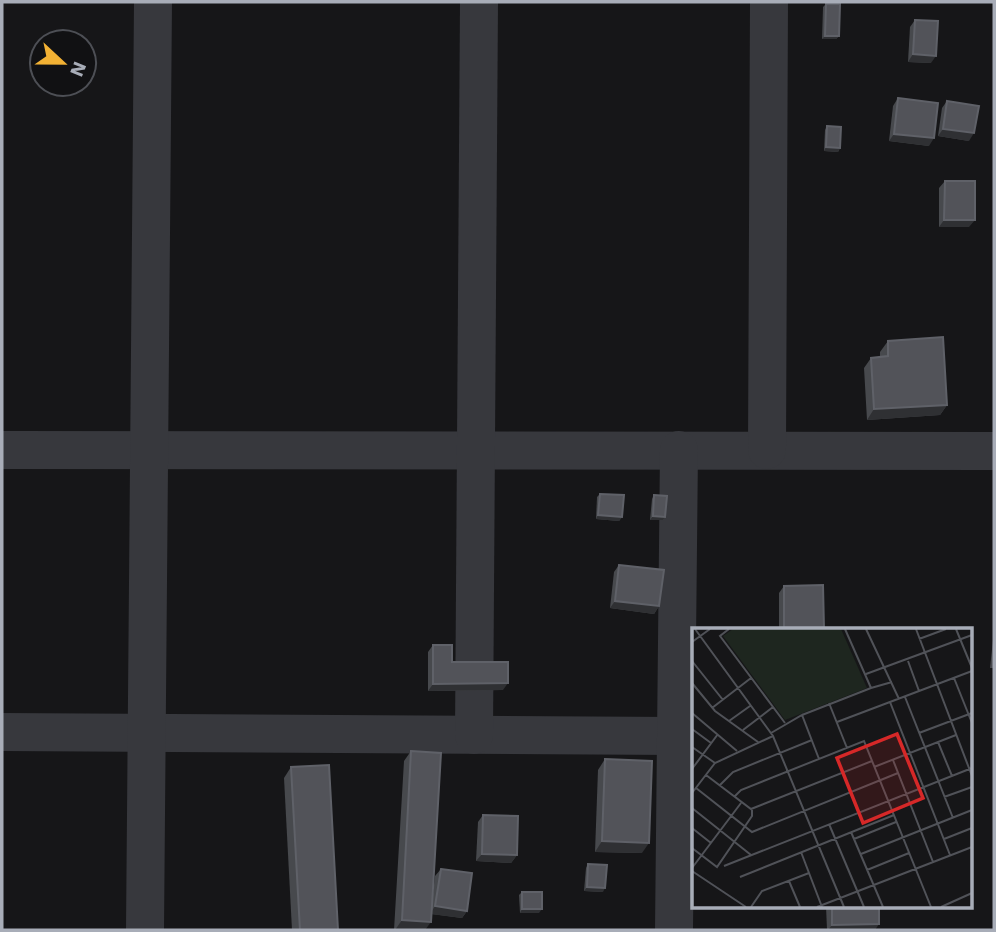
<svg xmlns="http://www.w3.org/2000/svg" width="996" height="932" font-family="'Work Sans',sans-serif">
  <rect width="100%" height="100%" fill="#161618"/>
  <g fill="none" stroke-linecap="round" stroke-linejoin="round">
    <g stroke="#37383d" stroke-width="38">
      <polyline points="2,450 994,451"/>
      <polyline points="767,450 769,2"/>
      <polyline points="2,732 676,736"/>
      <polyline points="474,735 479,2"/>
      <polyline points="145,930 153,2"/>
      <polyline points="674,930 679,450"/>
    </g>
  </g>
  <g fill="#47494d">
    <polygon points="826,4 839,36 836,39 822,39 823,7"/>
    <polygon points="915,20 931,63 908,62 910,27"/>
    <polygon points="898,98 929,146 889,141 893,106"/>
    <polygon points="947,101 969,141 938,136 942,108"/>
    <polygon points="827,126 840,148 838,152 824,151 825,130"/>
    <polygon points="945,181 969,227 939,227 939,188"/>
    <polygon points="888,341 947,405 940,415 867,420 864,368 871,358 880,357 880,352"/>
    <polygon points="600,494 622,517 619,521 596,519 597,497"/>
    <polygon points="654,495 665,517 663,520 650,520 652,499"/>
    <polygon points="619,565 659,606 654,614 610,608 614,572"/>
    <polygon points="784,586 824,629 779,629 779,593"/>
    <polygon points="994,631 994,668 990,668"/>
    <polygon points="433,645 452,662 503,690 428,691 428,652"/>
    <polygon points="411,751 433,894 435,876 441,869 467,911 462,918 432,914 425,930 394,930 404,761"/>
    <polygon points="605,759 642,853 595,852 598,770"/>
    <polygon points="291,767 338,930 292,930 284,778"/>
    <polygon points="483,815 517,855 511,863 476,861 478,822"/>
    <polygon points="588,864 603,892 584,891 586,868"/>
    <polygon points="522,892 539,913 520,913 519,895"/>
    <polygon points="826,906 879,906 875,930 827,930"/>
  </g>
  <g fill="#2f3033">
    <polygon points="825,36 839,36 836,39 822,39"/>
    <polygon points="913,54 936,56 931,63 908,62"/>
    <polygon points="943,129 974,133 969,141 938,136"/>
    <polygon points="894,134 934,138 929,146 889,141"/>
    <polygon points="826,147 840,148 838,152 824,151"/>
    <polygon points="944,220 975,220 969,227 939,227"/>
    <polygon points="947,405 940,415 867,420 874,409"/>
    <polygon points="598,515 622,517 619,521 596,519"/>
    <polygon points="653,516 665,517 663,520 650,520"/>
    <polygon points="615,601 659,606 654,614 610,608"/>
    <polygon points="508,683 503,690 428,691 433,684"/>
    <polygon points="602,841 649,843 642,853 595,852"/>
    <polygon points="482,854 517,855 511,863 476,861"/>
    <polygon points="587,887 605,888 603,892 584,891"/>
    <polygon points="435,906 467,911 462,918 430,914"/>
    <polygon points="522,909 542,909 539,913 520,913"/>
    <polygon points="402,920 431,922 425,930 395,930"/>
    <polygon points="879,924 875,930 828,930 832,925"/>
  </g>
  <g fill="#525359" stroke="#5f6168" stroke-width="2">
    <polygon points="826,4 840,4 839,36 825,36"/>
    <polygon points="915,20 938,21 936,56 913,54"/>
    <polygon points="898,98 938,103 934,138 894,134"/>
    <polygon points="947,101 979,106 974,133 943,129"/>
    <polygon points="827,126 841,127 840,148 826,147"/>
    <polygon points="945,181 975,181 975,220 944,220"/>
    <polygon points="943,337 947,405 874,409 871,358 888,356 888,341"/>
    <polygon points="600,494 624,495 622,517 598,515"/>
    <polygon points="654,495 667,496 665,517 653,516"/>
    <polygon points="619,565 664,570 659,606 615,601"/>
    <polygon points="823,585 824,629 784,629 784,586"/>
    <polygon points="433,645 452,645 452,662 508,662 508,683 433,684"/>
    <polygon points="411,751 441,753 431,922 402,920"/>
    <polygon points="605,759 652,761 649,843 602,841"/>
    <polygon points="329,765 338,930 300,930 291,767"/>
    <polygon points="483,815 518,816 517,855 482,854"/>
    <polygon points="588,864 607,865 605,888 587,887"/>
    <polygon points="441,869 472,873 467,911 435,906"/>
    <rect x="522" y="892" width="20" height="17"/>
    <polygon points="832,906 879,906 879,924 832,925"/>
  </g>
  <g transform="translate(692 628)">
    <rect width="280" height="280" fill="#161618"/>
    <path d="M41,1H149L175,60L93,92L31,8Z" fill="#1e261f"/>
    <path fill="none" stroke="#505258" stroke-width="2" d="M3,1L81,108L152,279M37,1L28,8L93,95M153,1L179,60L200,54M174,1L207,71M224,1L280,148M264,1L280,40M227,11L254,1M0,14L18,1M0,33L31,72M216,33L227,63M174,46L280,7M262,50L280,95M0,55L23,83L66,114M213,69L261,190M198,74L258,227M137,75L155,120M20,80L59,50M0,85L45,123M110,87L179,60M37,93L58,78M145,94L280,43M0,101L19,115M51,102L81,79M79,105L110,87L127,131M227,105L280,85M246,114L260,148M0,119L23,135M201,132L241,234M182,139L264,107M0,141L26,106M14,147L59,181L180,133M28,157L41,144L120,112M4,160L60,204L206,145M0,165L23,135L81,108M42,169L49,162L172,113L239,279M252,169L280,159M0,180L59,227M137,196L172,279M0,200L19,215M159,204L191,279M162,211L204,194M252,211L280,200M0,220L25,239L60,188V180M109,224L130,279M169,226L280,182M32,238L280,140M0,240L49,175M175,242L217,225M0,243L54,279M48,249L202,187M97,253L108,279M59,279L70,263L117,245M125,279L280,219M249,279L280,265"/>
    <path fill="#d62828" fill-opacity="0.15" stroke="#d62828" stroke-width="3.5" d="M205,106L231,170L171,195L145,130Z"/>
    <rect width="280" height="280" fill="none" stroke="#a8adb8" stroke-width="3.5"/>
  </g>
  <rect width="996" height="932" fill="none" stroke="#a8adb8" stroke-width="7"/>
  <g transform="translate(63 63) rotate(112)"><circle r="33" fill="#111113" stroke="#4d4f55" stroke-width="2"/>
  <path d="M0-5L12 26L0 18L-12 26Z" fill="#f2b134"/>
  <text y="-10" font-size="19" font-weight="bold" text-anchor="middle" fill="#a8adb8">N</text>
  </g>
</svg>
